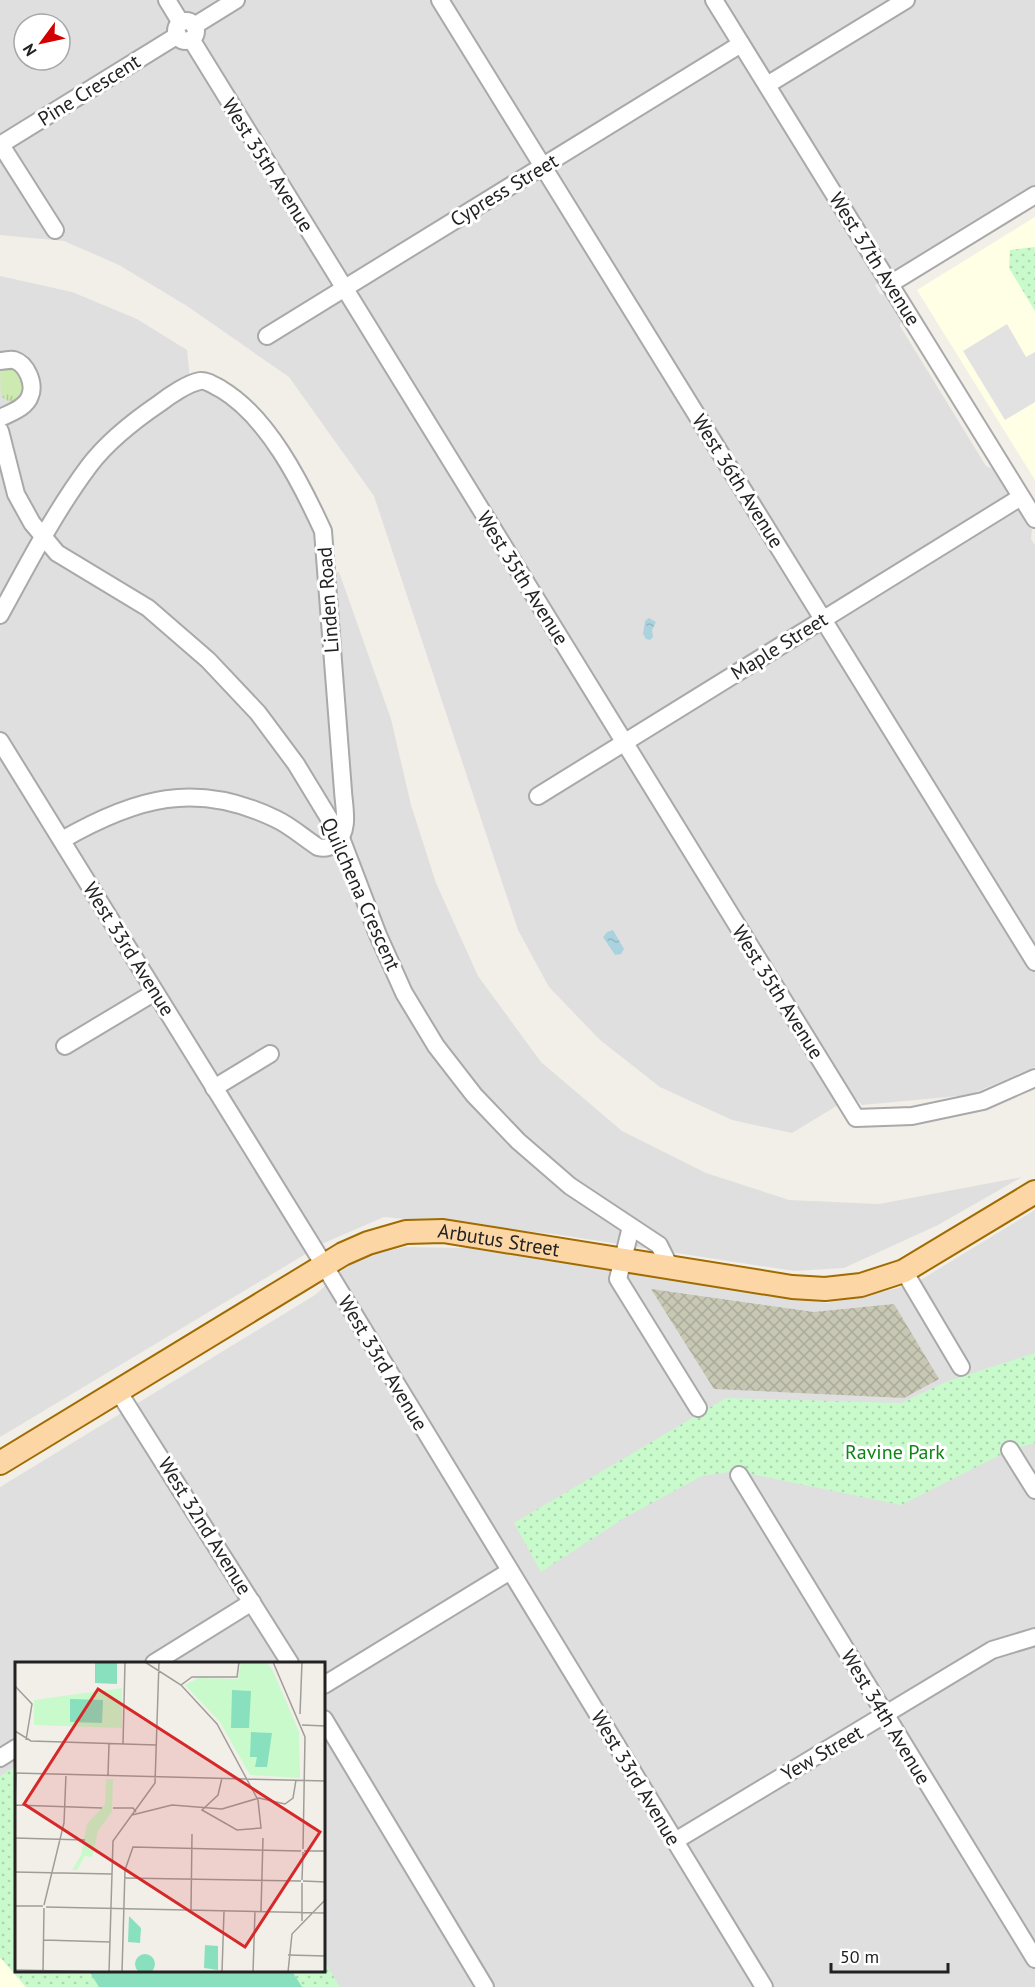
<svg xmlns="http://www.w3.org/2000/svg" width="1035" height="1987" font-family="'PT Sans',sans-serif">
  <defs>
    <pattern id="construction-cross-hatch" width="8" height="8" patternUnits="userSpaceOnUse" patternTransform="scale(1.5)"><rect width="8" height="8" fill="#c7c7b4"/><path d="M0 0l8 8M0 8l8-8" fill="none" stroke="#abab9a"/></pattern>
    <pattern id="grass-tufts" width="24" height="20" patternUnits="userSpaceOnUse" patternTransform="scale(1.5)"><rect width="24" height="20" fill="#cdebb0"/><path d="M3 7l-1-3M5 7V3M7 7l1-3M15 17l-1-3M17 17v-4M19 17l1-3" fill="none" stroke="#b0c997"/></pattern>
    <pattern id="park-dots" width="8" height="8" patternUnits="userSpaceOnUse" patternTransform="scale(1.5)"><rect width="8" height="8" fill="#c8facc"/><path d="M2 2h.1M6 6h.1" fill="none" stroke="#acd6af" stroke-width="1.8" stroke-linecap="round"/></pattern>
    <pattern id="water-ripples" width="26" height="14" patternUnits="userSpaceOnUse" patternTransform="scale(1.5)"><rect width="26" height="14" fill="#aad3df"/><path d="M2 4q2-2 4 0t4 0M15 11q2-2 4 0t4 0" fill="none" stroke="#92b5bf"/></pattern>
  </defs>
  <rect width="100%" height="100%" fill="#f2efe9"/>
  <g fill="#e0dfdf" fill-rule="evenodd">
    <path d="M0,0H1035V187L875,285L880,294L888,296L902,318L900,326L986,466L996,470L1032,529L1031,539L1035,545V1067L969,1095L862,1105L853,1096L792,1133L732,1120L660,1087L600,1040L549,987L518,930L374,496L289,377L187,306L119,265L64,241L0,235ZM24,24H60V60H24Z"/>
    <polygon points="0,276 72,292 137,319 187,350 191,388 215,389 270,448 301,500 315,531 317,572 339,572 391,719 411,805 436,883 478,976 541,1062 622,1131 706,1173 789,1200 879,1204 1022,1177 938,1225 844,1268 794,1271 554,1234 384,1217 324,1243 0,1437"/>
    <path d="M1035,1210V1987H0V1487L315,1295L345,1268L365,1256L405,1247L469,1248L827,1303L898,1288L922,1279ZM16,1663H324V1970H16Z"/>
  </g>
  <g fill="#ffffe5">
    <polygon points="1035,217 1035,480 917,290"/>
    <polygon points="0,1957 26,1987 0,1987"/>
  </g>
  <polygon fill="url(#construction-cross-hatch)" points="651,1289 814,1312 894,1304 939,1379 904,1398 714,1389"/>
  <polygon fill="url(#grass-tufts)" points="3,369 12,369 23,376 24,391 21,396 9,402 1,396 0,371"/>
  <g fill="url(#park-dots)">
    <polygon points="1035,247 1035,311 1009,268 1010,250"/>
    <polygon points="1035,1353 1035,1443 1010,1450 901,1505 736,1471 702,1476 626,1517 541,1572 514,1523 726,1398 901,1403 948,1381"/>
    <polygon points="16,1766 16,1970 324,1970 324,1961 340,1987 26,1987 0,1957 0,1776"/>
  </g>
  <polygon fill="#88e0be" points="89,1971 292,1971 302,1987 99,1987"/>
  <polygon fill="#e2e2e2" points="1007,324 1026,357 1035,352 1035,402 1005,420 963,351"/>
  <g fill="url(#water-ripples)">
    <polygon points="649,618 656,622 652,630 653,637 650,640 646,639 643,634 645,621"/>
    <polygon points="613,930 624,949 621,954 615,955 603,937 607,932"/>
  </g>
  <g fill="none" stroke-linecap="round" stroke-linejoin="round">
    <g stroke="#a9a9a9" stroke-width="20">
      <g id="minor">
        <polyline points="167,0 181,23"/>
        <polyline points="440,0 1035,962"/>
        <polyline points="714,0 1035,519"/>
        <circle cx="186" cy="31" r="10"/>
        <polyline points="194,26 236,0"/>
        <polyline points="191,39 856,1118 912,1116 983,1101 1035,1078"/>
        <polyline points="767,85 906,0"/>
        <polyline points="0,145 178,35"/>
        <polyline points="1,145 55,230"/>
        <polyline points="890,284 1035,195"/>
        <polyline points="267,336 741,44"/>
        <path d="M0,361C4,361 10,359 14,360C27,364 35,384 30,396C26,408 10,413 0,418"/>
        <polyline points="0,431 16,494 32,523 57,553 148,608 208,660 258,713 296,764 341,838 378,935 404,993 436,1046 474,1095 518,1141 570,1186 659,1245 671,1269"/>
        <path d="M0,615C28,564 54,513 89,466C107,442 135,420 160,403C169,396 188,383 200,381C206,380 215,386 221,389C268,417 301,483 323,531L343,791C344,808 350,831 336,842C330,847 326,849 318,847C304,838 291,826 276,819C196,780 135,798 62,840"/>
        <polyline points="0,741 313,1247 764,1987"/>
        <polyline points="538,796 1021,497"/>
        <polyline points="65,1046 155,992"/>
        <polyline points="214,1088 270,1054"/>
        <polyline points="631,1227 618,1279 698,1408"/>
        <polyline points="904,1271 961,1367"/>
        <polyline points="118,1391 290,1663"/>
        <polyline points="1010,1450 1035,1490"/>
        <polyline points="739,1475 1035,1959"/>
        <polyline points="154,1663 252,1602"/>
        <polyline points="324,1685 510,1571"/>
        <polyline points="324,1719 485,1987"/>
        <polyline points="0,1758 16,1748"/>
        <polyline points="675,1841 992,1650 1035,1637"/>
      </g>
    </g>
    <g stroke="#a06b00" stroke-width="26">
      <g id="major">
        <path id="s1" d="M0,1463L343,1254L368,1243L406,1232L443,1231L792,1287L825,1289L861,1285L904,1271L1035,1192"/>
      </g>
    </g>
    <use href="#minor" stroke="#fff" stroke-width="16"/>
    <use href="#major" stroke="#fcd6a4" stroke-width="22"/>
  </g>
  <g text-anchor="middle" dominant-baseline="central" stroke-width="6" stroke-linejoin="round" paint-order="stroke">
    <g font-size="20" fill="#222" stroke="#fff">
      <text transform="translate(89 90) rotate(-32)">Pine Crescent</text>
      <text transform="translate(268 165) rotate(58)">West 35th Avenue</text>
      <text transform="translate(504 190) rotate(-31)">Cypress Street</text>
      <text transform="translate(875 259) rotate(58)">West 37th Avenue</text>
      <text transform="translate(738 481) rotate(58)">West 36th Avenue</text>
      <text transform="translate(523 578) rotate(58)">West 35th Avenue</text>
      <text transform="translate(328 600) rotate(-94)">Linden Road</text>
      <text transform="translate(779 646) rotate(-32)">Maple Street</text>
      <text transform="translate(361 894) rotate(66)">Quilchena Crescent</text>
      <text transform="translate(129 949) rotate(58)">West 33rd Avenue</text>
      <text transform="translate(778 992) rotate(58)">West 35th Avenue</text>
      <text stroke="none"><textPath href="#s1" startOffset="562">Arbutus Street</textPath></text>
      <text transform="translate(383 1363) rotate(59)">West 33rd Avenue</text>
      <text transform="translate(205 1526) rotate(58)">West 32nd Avenue</text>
      <text transform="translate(886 1717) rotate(59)">West 34th Avenue</text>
      <text transform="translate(822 1753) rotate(-30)">Yew Street</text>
      <text transform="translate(636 1778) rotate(59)">West 33rd Avenue</text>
    </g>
    <g font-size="20" fill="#0c8416" stroke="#fff">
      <text x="895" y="1452">Ravine Park</text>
    </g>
  </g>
  <g transform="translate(15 1662)">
    <rect width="310" height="310" fill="#f2efe9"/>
    <path d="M226,0H252L258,9L284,70L285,116L235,113L205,60L170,23L183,16L223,17ZM107,26V66L19,63V38ZM91,117H98L97,150L83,169L77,195L70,194L62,208H57L66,193L72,162L90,142Z" fill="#c8facc"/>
    <path d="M80,0H102V22L80,21ZM217,28L236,29L234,66H216ZM55,37L88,38L87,61L55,60ZM236,70L257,71L252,105H240L242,95H235ZM114,254L126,266L125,281L113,280ZM190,283L203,284V308L189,306ZM120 302a10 10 0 1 1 20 0a10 10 0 1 1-20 0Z" fill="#88e0be"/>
    <path fill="none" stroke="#9f9d99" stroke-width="1.5" d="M130,0L166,23L202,62L243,138L246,166L222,168L187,148L203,133L207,116M258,0L290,75L288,187M166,23L177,15H222L224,0M0,24L17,42L11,78M285,52L287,0M287,63L311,64M0,69L16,79L141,83M108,82L110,0M0,111L311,119M93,113L94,82M0,143L87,146M0,144L1,111M98,146H118L121,150M117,153L157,143L207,147L244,136L270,142L278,136L281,118M0,176L70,178M289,189H311M0,210L97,212M109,216L286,219M287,218L288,190M288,219L311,220M29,243L49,161L51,112M0,244H28M31,245L311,251M176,248L177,172M246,249L248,176M287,259V221M29,278L95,280M273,293L311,294M0,308L94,310M28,310L29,246M94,310L98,179L140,121L144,0M107,310L110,208L118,185L286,189M207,310L209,249M238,310L240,249M273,310L277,272L311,237"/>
    <path fill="#d62828" fill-opacity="0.15" stroke="#d62828" stroke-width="3" d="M83,27L305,170L230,285L9,142Z"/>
    <rect width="310" height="310" fill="none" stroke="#222" stroke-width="3"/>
  </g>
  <g transform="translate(42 42) rotate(237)"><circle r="28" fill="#ffffff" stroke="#a7a7a7" stroke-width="1.5"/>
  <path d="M0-4.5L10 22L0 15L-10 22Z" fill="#d40000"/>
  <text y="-9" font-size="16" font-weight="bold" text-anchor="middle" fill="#222222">N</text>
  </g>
  <path d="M831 1963v9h117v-9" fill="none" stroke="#222222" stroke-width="3"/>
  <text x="840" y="1963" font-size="18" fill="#222222" stroke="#ffffff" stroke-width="4.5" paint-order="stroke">50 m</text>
</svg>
